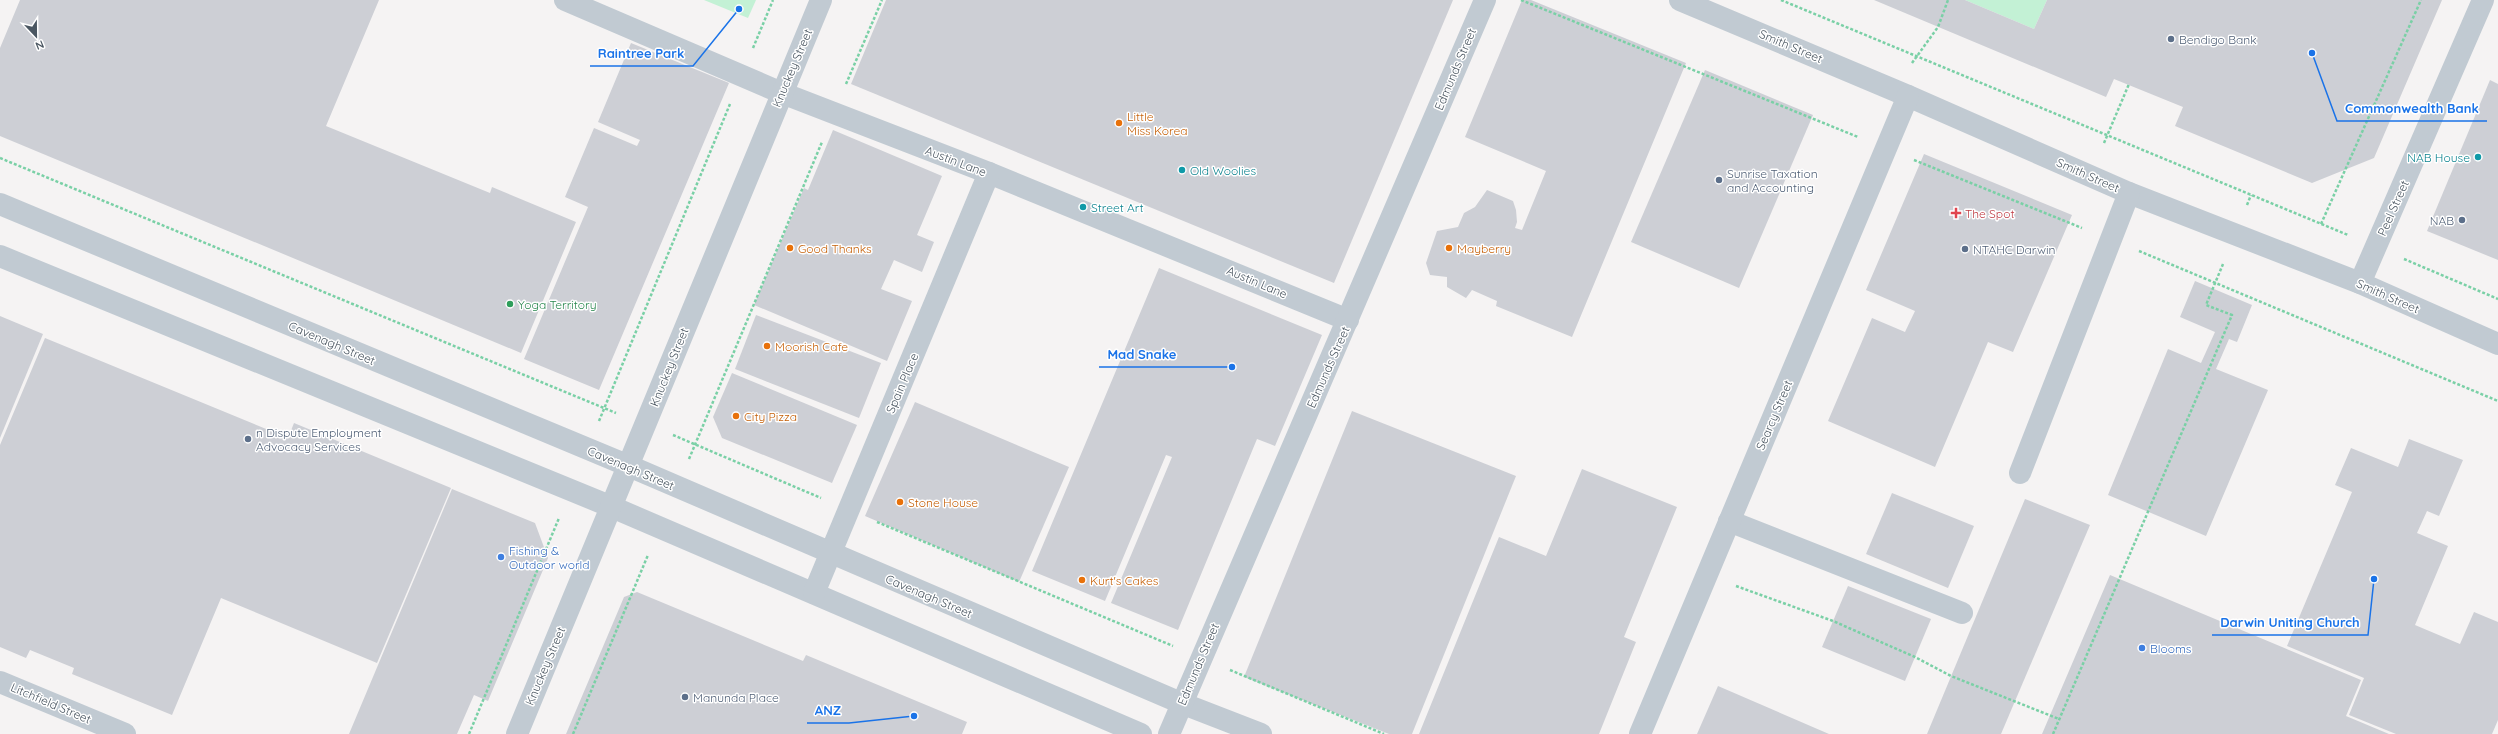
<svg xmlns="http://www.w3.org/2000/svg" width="2498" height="734" font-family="Quicksand,sans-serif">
  <rect width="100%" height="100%" fill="#f5f3f3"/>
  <g fill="#c3f1d5">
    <polygon points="704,0 756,0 748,18"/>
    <polygon points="1965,0 2047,0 2034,29"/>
  </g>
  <g fill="#cdcfd5">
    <polygon points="20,0 379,0 326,126 490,193 492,187 576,222 521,353 0,136 0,48"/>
    <polygon points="886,0 1453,0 1334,283 851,84"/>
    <polygon points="1522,0 1531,0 1686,63 1572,337 1496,306 1497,301 1472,290 1466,298 1447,287 1447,277 1430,275 1426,263 1437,231 1458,227 1464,213 1475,207 1487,190 1513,201 1516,210 1517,222 1515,228 1522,230 1546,171 1465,137"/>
    <polygon points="1874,0 1965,0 2034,29 2047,0 2442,0 2374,158 2312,183 2175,126 2183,107 2114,79 2106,97"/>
    <polygon points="631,43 729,83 599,390 524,359 588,207 565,197 594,128 637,146 640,140 598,122"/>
    <polygon points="1705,70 1813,115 1739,288 1631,242"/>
    <polygon points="2490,80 2498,84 2498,260 2427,231"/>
    <polygon points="833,130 942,176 917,235 934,242 922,272 894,260 881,289 912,301 887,361 754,305 804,188 808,190"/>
    <polygon points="1924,154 2072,215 2013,352 1988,342 1935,467 1828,421 1872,318 1905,332 1915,311 1866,290"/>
    <polygon points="1159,268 1322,335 1275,446 1257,439 1178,630 1111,603 1172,457 1166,455 1105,601 1032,571"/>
    <polygon points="2195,281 2252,305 2237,342 2229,339 2216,369 2268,390 2206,536 2108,495 2168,349 2201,363 2215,332 2180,317"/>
    <polygon points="756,315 881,363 859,418 735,369"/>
    <polygon points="0,316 43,334 0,438"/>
    <polygon points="45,338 288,438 294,423 451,488 377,663 221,598 172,715 72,674 74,668 30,650 26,658 0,647 0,445"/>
    <polygon points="732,373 857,425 832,483 722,438 713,417"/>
    <polygon points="915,402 1069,467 1019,582 865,516"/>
    <polygon points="1352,411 1516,476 1412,734 1389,734 1244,677"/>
    <polygon points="2409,439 2463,460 2439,516 2427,511 2417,533 2448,546 2415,625 2460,644 2474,612 2498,622 2498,720 2492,734 2396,734 2349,715 2364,678 2287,646 2352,492 2335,485 2351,448 2398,467"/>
    <polygon points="1582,469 1677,507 1624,637 1636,642 1599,734 1419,734 1499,537 1546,556"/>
    <polygon points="452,489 535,523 548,558 488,701 474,695 457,734 349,734"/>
    <polygon points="1892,493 1974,526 1948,588 1866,554"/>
    <polygon points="2025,499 2090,525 2001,734 1927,734"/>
    <polygon points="2110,575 2361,680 2346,716 2389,734 2042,734"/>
    <polygon points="1848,586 1931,619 1905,681 1822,647"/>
    <polygon points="637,592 803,661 806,655 967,722 962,734 566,734 624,597"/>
    <polygon points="1718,686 1829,734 1697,734"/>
  </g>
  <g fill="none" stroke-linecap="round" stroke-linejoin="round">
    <g stroke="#7ad0a6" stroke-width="2.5" stroke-dasharray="3 2" stroke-linecap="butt">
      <polyline points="1521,0 1858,137"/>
      <polyline points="1781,0 2348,235"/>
      <polyline points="753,48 773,0"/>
      <polyline points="1912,63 1938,27 1948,0"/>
      <polyline points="846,84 882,0"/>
      <polyline points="2104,143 2129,84"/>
      <polyline points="0,158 616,413"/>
      <polyline points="1914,160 2082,228"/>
      <polyline points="2247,205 2251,195"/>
      <polyline points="2321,224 2421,0"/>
      <polyline points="2139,251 2498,401"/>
      <polyline points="2404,259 2498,299"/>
      <polyline points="599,421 730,104"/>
      <polyline points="673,435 821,498"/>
      <polyline points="689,459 822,142"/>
      <polyline points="877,522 1173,646"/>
      <polyline points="1736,586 1833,621 1915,657 1951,676 2059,719"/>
      <polyline points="1230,670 1384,734"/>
      <polyline points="469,734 559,518"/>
      <polyline points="573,734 648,555"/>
      <polyline points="2053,734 2232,315 2206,305 2223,264"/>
    </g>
    <g stroke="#c1cad2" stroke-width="22">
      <polyline points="565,0 782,93 989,173 1348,320"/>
      <polyline points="1680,0 1908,96 2129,193 2360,283 2498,344"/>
      <polyline points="0,204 629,466 1181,703 1261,734"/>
      <polyline points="0,256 612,507 1141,734"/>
      <polyline points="2360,283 2483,0"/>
      <polyline points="2020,473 2129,193"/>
      <polyline points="1729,521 1962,613"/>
      <polyline points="814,593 989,173"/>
      <polyline points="0,682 125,734"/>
      <polyline points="517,734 821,0"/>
      <polyline points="1169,734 1485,0"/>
      <polyline points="1640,734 1908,96"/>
    </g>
  </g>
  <g fill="#5c6f8a" stroke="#fff" stroke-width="1.5">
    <circle cx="2171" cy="39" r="4"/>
    <circle cx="1719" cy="180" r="4"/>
    <circle cx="2462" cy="220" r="4"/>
    <circle cx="1965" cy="249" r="4"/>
    <circle cx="248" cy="439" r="4"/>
    <circle cx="685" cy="697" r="4"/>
  </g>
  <g fill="#e8710a" stroke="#fff" stroke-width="1.5">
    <circle cx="1119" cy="123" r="4"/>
    <circle cx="790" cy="248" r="4"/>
    <circle cx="1449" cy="248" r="4"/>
    <circle cx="767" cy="346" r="4"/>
    <circle cx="736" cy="416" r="4"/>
    <circle cx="900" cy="502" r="4"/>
    <circle cx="1082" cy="580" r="4"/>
  </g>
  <g fill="#0f9aa8" stroke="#fff" stroke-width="1.5">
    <circle cx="2478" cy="157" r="4"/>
    <circle cx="1182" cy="170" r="4"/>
    <circle cx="1083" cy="207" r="4"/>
  </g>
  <path fill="#e0444e" stroke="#fff" stroke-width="1.5" d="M1954 207h4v4h4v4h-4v4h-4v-4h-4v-4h4z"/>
  <circle fill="#2e9e5b" stroke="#fff" stroke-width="1.5" cx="510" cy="304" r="4"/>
  <g fill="#3f7fe0" stroke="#fff" stroke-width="1.5">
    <circle cx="501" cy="557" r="4"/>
    <circle cx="2142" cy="648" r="4"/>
  </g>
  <g text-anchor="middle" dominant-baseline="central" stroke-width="3" stroke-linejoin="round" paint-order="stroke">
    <g font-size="12" fill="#4e5e75" stroke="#fff" text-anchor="start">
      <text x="2179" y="39">Bendigo Bank</text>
      <text x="1727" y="173">Sunrise Taxation<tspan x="1727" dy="14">and Accounting</tspan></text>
      <text x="2454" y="220" text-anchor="end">NAB</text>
      <text x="1973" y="249">NTAHC Darwin</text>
      <text x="256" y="432">n Dispute Employment<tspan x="256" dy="14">Advocacy Services</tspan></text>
      <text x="693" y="697">Manunda Place</text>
    </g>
    <g font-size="12" fill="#4a5661" stroke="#fff">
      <text transform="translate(1791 46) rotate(23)">Smith Street</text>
      <text transform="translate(792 68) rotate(-67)">Knuckey Street</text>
      <text transform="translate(1455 69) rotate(-67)">Edmunds Street</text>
      <text transform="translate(956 161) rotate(21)">Austin Lane</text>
      <text transform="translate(2088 175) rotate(24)">Smith Street</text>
      <text transform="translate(2393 208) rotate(-66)">Peel Street</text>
      <text transform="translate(1257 282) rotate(23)">Austin Lane</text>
      <text transform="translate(2388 296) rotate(24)">Smith Street</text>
      <text transform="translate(332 343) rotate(23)">Cavenagh Street</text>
      <text transform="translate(669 367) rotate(-68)">Knuckey Street</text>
      <text transform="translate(1328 367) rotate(-66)">Edmunds Street</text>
      <text transform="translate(902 383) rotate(-67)">Spain Place</text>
      <text transform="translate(1774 415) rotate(-67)">Searcy Street</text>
      <text transform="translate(631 468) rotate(23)">Cavenagh Street</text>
      <text transform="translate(929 596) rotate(23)">Cavenagh Street</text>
      <text transform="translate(1198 664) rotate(-67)">Edmunds Street</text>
      <text transform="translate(545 666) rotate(-67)">Knuckey Street</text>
      <text transform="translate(51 703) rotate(23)">Litchfield Street</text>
    </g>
    <g font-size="12" fill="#c56008" stroke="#fff" text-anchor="start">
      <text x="1127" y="116">Little<tspan x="1127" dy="14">Miss Korea</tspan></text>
      <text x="798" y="248">Good Thanks</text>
      <text x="1457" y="248">Mayberry</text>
      <text x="775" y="346">Moorish Cafe</text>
      <text x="744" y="416">City Pizza</text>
      <text x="908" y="502">Stone House</text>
      <text x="1090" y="580">Kurt's Cakes</text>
    </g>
    <g font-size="12" fill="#0d838f" stroke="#fff" text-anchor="start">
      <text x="2470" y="157" text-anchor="end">NAB House</text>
      <text x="1190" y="170">Old Woolies</text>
      <text x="1091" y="207">Street Art</text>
    </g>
    <g font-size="12" fill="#be3a42" stroke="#fff" text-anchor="start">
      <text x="1965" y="213">The Spot</text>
    </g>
    <g font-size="12" fill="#27864d" stroke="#fff" text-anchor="start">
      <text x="518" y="304">Yoga Territory</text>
    </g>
    <g font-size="12" fill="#366cbe" stroke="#fff" text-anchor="start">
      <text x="509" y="550">Fishing &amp;<tspan x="509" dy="14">Outdoor world</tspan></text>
      <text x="2150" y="648">Blooms</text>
    </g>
  </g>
  <path fill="none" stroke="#1a73e8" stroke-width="1.5" d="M739 9L693 66H590M2312 53L2337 121H2487M1232 367L1184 367H1099M2374 579L2368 635H2212M914 716L849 723H807"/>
  <g fill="#1a73e8" stroke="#fff" stroke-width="1.5">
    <circle cx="739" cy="9" r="4"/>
    <circle cx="2312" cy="53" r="4"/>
    <circle cx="1232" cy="367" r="4"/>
    <circle cx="2374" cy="579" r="4"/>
    <circle cx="914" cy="716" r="4"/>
  </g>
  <g font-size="13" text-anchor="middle" font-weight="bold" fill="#1a73e8" stroke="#fff" stroke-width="3" stroke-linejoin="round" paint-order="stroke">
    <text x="641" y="58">Raintree Park</text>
    <text x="2412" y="113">Commonwealth Bank</text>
    <text x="1142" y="359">Mad Snake</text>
    <text x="2290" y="627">Darwin Uniting Church</text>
    <text x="828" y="715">ANZ</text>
  </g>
  <g transform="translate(36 36) rotate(158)" stroke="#ffffff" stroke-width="3" paint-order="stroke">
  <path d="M0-3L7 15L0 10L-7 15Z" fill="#4a5661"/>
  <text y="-6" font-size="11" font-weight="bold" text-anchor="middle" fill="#4a5661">N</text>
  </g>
</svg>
